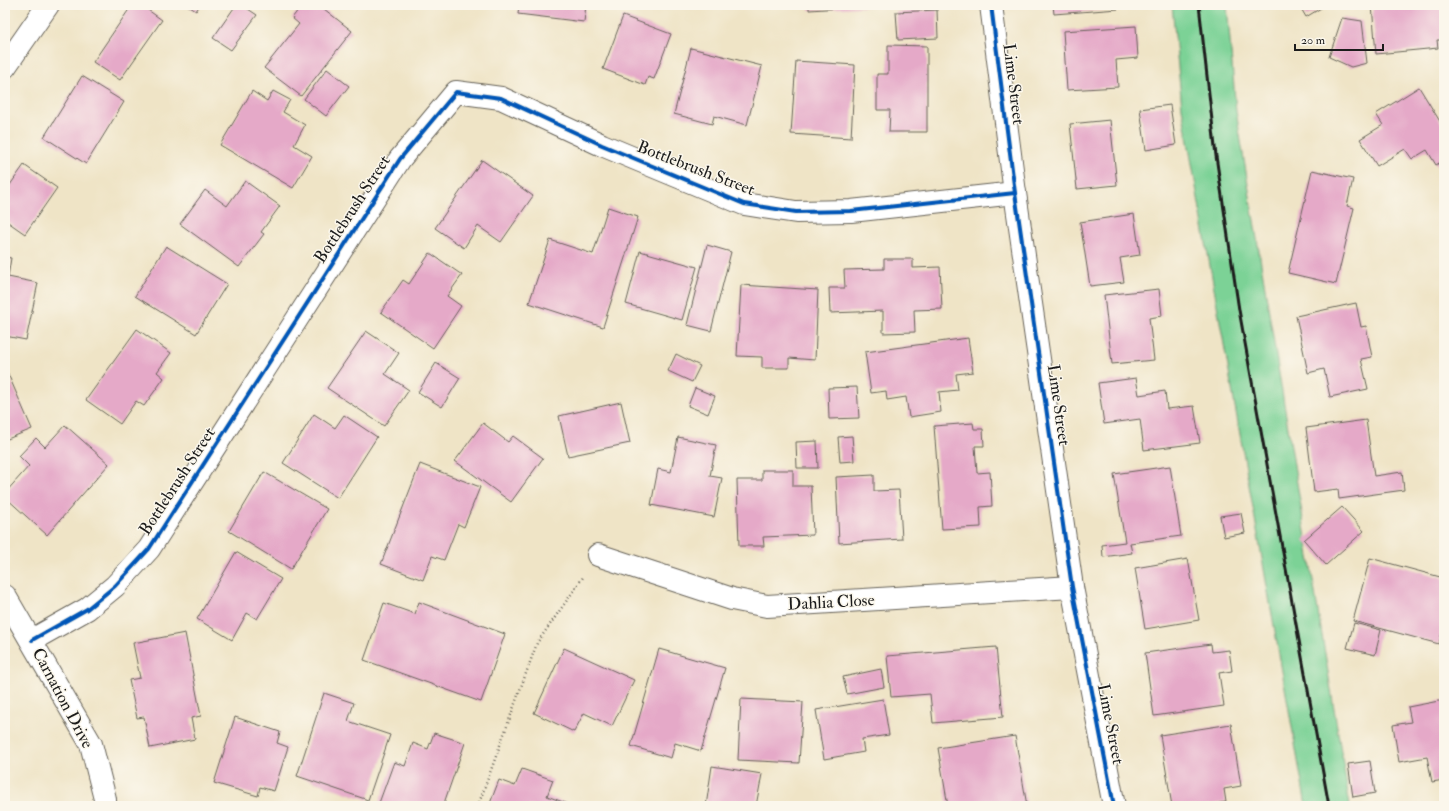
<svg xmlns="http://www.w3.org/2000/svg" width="1449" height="811" font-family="'IM FELL Double Pica',serif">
  <rect width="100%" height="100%" fill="#fbf7ec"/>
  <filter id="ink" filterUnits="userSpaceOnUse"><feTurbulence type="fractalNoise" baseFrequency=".025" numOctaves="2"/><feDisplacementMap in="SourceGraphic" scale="8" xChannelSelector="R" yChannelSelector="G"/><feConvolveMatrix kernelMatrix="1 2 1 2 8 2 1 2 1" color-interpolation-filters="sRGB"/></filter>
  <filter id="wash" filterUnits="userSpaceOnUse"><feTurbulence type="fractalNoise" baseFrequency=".012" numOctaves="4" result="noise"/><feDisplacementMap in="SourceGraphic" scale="16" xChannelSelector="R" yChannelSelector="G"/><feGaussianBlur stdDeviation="0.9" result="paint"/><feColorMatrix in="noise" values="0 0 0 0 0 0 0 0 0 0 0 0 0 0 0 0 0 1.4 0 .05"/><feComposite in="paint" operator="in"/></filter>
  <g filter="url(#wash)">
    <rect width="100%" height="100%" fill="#efe4c6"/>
    <polygon fill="#7cd296" stroke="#4c7759" points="1172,5 1227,5 1236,111 1350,806 1306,806 1182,108"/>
    <g id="blocks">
      <g fill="#e5a9c8">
        <polygon points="132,5 141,5 162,20 120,80 93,62"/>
        <polygon points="187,5 200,5 196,11"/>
        <polygon points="236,5 242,5 257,15 231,50 213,38"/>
        <polygon points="302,5 319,5 352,31 301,96 264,68 299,24 292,18"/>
        <polygon points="519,5 586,5 584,22 518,14"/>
        <polygon points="809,5 874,5 874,6 809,10"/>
        <polygon points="1053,5 1117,5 1118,9 1054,14"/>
        <polygon points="1299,5 1326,5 1306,17"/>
        <polygon points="1372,5 1444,5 1444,40 1437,40 1438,48 1376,54"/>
        <polygon points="937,10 938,38 898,40 896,12"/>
        <polygon points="623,16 671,34 654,79 648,77 645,85 603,69"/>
        <polygon points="1342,18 1362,21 1367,63 1351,67 1329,57"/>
        <polygon points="1136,26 1138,58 1116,60 1118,87 1067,90 1063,31"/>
        <polygon points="888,45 927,46 927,132 889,132 890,110 877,110 877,74 888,74"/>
        <polygon points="691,48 762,66 747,125 714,116 712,124 674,114"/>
        <polygon points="796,61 855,65 851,138 791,134"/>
        <polygon points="327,69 349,86 326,116 304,99"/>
        <polygon points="82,76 124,102 86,164 44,137"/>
        <polygon points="1419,87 1444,128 1444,135 1442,136 1444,139 1444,160 1436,165 1427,150 1412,159 1405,149 1377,166 1360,139 1383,125 1376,114"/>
        <polygon points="252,91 267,101 273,91 290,100 283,112 305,125 294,145 312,156 293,188 220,145"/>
        <polygon points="1170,105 1176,145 1146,150 1140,109"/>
        <polygon points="1110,120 1117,185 1077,189 1070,124"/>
        <polygon points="482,160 533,196 501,242 478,226 464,248 435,228"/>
        <polygon points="24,165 57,188 25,234 5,220 5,192"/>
        <polygon points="1312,170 1353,179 1347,206 1354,208 1336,284 1288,273"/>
        <polygon points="245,181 280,206 261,232 264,234 239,267 180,224 205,190 227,206"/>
        <polygon points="608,207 638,217 603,327 529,303 550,240 593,254"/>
        <polygon points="1134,214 1140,255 1120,258 1124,282 1090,286 1080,222"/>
        <polygon points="707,245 731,252 711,331 687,325"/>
        <polygon points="166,246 227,284 196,334 135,296"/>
        <polygon points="640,251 697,267 682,320 626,304"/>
        <polygon points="430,253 462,275 447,296 461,306 433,348 381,312 403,280 409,284"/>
        <polygon points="5,257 11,258 8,277 38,283 26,340 5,336"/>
        <polygon points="884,259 913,259 913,268 940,267 942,309 914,310 915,332 883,333 883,311 830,313 829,288 845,288 844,270 884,269"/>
        <polygon points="741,285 818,290 815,360 789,358 789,368 762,368 762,357 737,356"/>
        <polygon points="1159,289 1162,316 1149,318 1154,360 1112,364 1104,295"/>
        <polygon points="1356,303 1361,327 1366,326 1372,357 1361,359 1368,389 1330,397 1324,369 1308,373 1296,316"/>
        <polygon points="137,329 171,353 157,372 164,378 144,406 136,401 120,424 86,400"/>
        <polygon points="366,331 399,353 385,374 409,390 384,426 327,388"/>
        <polygon points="968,338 973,372 956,374 958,390 939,392 941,412 909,417 906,397 887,400 886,391 871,393 865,352"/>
        <polygon points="676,354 700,366 692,382 668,371"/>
        <polygon points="436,363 460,378 442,407 418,392"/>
        <polygon points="5,367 32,429 5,440"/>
        <polygon points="1136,378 1139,395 1165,391 1167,409 1194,406 1200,443 1144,450 1140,419 1104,424 1098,383"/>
        <polygon points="857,387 859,418 829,419 828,388"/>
        <polygon points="695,388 715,396 708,414 688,406"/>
        <polygon points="621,402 630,443 568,456 559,416"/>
        <polygon points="314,414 335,428 344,415 377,437 338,498 283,463"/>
        <polygon points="1366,420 1374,476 1402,472 1404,490 1339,499 1338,489 1314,492 1306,428"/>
        <polygon points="483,423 508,442 513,436 543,458 511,502 455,461"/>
        <polygon points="973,423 974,429 983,429 984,446 975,446 977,473 990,472 992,506 980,507 981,527 942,529 934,426"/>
        <polygon points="65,425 109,464 47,535 5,497 5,493 29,466 19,456 36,438 45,447"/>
        <polygon points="852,436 854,461 840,462 838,437"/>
        <polygon points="678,437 716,445 710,476 722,478 714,517 651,505 658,469 671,472"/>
        <polygon points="817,441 818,468 797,468 796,442"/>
        <polygon points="420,464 480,487 464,527 458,524 444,560 432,556 423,580 381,564"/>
        <polygon points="1170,466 1181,536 1130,543 1132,553 1103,557 1102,545 1125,542 1114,474"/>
        <polygon points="762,470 793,470 793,486 811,486 813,535 763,537 764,546 739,546 737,480 762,480"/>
        <polygon points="264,472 327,509 291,569 229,531"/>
        <polygon points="874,475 874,491 899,490 902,539 839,543 836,477"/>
        <polygon points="1342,507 1364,531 1326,565 1304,540"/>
        <polygon points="1241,513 1245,533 1224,537 1220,516"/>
        <polygon points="236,552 281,579 257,619 247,613 232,640 197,619"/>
        <polygon points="1370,558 1444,578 1444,624 1439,644 1353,621"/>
        <polygon points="1188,559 1199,620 1145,629 1135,568"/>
        <polygon points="419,602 505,634 481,702 364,660 384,603 415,614"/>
        <polygon points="1354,623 1381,630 1375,655 1347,648"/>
        <polygon points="185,633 201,716 191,718 195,739 150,748 144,717 137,718 129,680 140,678 133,643"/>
        <polygon points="1211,644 1212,652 1229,650 1232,671 1219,673 1224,706 1154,716 1145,653"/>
        <polygon points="996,647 1003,717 933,723 930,694 891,697 887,656"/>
        <polygon points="564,648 634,680 612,726 584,713 574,732 534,713"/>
        <polygon points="659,649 725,668 701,751 675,743 671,758 631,746"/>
        <polygon points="881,669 884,687 847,694 843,677"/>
        <polygon points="324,693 354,703 348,721 390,735 368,800 297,776"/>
        <polygon points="741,699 803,702 799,763 738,760"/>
        <polygon points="883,699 889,735 862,739 864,752 824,759 816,710"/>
        <polygon points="1444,700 1444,780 1432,782 1427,757 1399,762 1393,725 1411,722 1408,707"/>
        <polygon points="235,717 280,732 277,743 288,747 274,791 260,787 258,796 214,783"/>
        <polygon points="1231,724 1241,786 1224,789 1226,802 1203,806 1172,806 1160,735"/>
        <polygon points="434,733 465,743 443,806 389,806 379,803 394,762 405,766 413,743 428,749"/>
        <polygon points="1015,736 1027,806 975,806 975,805 948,806 938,748"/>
        <polygon points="1370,761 1375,793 1353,797 1348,764"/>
        <polygon points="712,766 762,774 756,806 706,806"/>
        <polygon points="522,769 553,780 547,796 571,805 570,806 489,806 499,780 515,786"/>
      </g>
    </g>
  </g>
  <g filter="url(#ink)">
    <use href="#blocks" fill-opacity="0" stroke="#666258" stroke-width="1"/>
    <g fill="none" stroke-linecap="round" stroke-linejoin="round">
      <g stroke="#666258" stroke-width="24">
        <g id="street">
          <polyline points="991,5 1015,193 1072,587 1114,806"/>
          <polyline points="5,67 48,5"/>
          <polyline points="598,555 732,599 767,606 1072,587"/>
          <polyline points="5,596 91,744 105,799 105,806"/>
          <polyline points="32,640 87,609 115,586 149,549 400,159 456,92 501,98 602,145 744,204 796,212 851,211 1015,193"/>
        </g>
      </g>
      <polyline stroke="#666258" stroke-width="2.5" stroke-dasharray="1 3" stroke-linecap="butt" points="478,806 537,643 584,576"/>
      <use href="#street" stroke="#fff" stroke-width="22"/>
      <polyline stroke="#1c1c1c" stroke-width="3" points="1199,5 1216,156 1239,310 1329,806"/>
      <g stroke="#fbf7ec" stroke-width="6">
        <g id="cycleway">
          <polyline points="991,5 1015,193 1072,587 1114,806"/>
          <polyline points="32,640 87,609 115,586 149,549 400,159 456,92 501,98 602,145 744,204 796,212 851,211 1015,193"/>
        </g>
      </g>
      <use href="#cycleway" stroke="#0057b8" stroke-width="4"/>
    </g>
  </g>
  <g text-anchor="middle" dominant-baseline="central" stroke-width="3" stroke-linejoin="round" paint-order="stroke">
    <g font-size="17" fill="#1c1c1c" stroke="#fbf7ec">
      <text transform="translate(1014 84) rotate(83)">Lime Street</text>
      <text transform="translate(696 168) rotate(21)">Bottlebrush Street</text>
      <text transform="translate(352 209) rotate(-57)">Bottlebrush Street</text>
      <text transform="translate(1059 405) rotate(82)">Lime Street</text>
      <text transform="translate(177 481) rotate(-57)">Bottlebrush Street</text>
      <text transform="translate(831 602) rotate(-3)">Dahlia Close</text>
      <text transform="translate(63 698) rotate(62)">Carnation Drive</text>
      <text transform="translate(1111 724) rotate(79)">Lime Street</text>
    </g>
  </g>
  <rect width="1449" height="811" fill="none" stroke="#fbf7ec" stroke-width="20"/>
  <path d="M1295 44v6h88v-6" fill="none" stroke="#1c1c1c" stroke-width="2"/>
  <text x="1301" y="44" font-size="12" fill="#1c1c1c" stroke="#fbf7ec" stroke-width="3" paint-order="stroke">20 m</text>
</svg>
